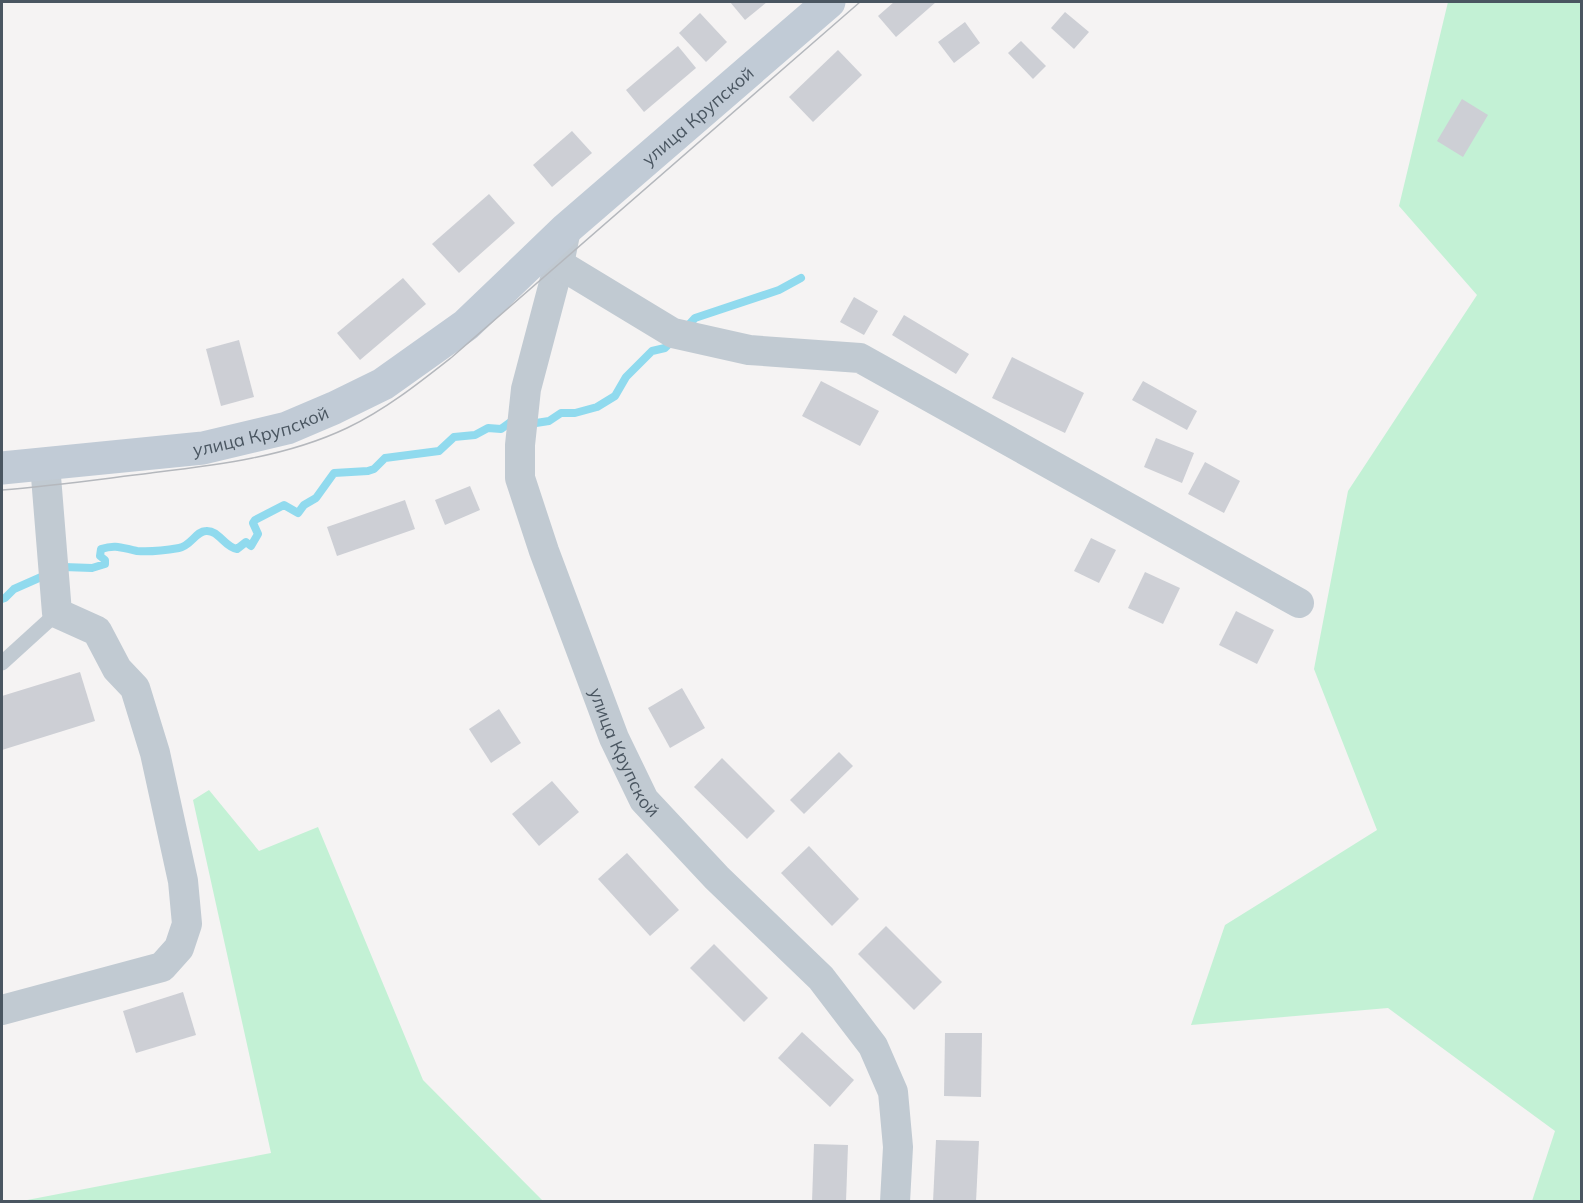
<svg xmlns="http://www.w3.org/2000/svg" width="1583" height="1203" font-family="Mulish,sans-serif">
  <rect width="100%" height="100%" fill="#f5f3f3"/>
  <g fill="#c3f1d5">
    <polygon points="1448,2 1581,2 1581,1201 1532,1201 1555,1131 1388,1008 1191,1025 1225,925 1377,830 1314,669 1348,491 1477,295 1399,206"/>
    <polygon points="209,790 259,851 318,827 423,1080 543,1201 22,1201 271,1153 193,800"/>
  </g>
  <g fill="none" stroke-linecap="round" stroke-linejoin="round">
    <g stroke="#90daee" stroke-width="8">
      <polyline points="685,329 695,318 779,290 801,278"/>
      <path d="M60,569L64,567L92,568L105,564V560L100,556L101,549C116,544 122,548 137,551C150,552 167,550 179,548C191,546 196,531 206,531C219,530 224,547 237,549L246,542L251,546L258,534L253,523L255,520L284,505L298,513L304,505L316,498L334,473L368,471L374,469L385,458L439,451L454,437L475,435L488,428L501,429L512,421L536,423L549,421L561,413H575L597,407L615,396L626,377L652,351L665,348L673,340"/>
      <polyline points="2,599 5,598 14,589 48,574"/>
    </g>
  </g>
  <g fill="#cdcfd5">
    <polygon points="730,2 767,2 745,20"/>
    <polygon points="894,2 936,2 896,37 878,16"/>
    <polygon points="1065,12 1089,32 1074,49 1051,28"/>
    <polygon points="700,13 727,42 706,62 679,33"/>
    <polygon points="965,22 980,43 954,63 938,42"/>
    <polygon points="1021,41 1046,66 1033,79 1008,53"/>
    <polygon points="678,46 696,68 644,112 626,90"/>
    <polygon points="838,50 862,75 813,122 789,97"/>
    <polygon points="1462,99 1488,115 1463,157 1437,141"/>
    <polygon points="572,131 592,153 552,187 533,165"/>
    <polygon points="489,194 515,223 459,273 432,244"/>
    <polygon points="403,278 426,304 360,360 337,333"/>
    <polygon points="854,297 878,311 864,335 840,322"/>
    <polygon points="904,315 969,354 956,374 892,335"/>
    <polygon points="239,340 254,397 221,406 206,349"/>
    <polygon points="1012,357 1084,393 1065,433 992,398"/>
    <polygon points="821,381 879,411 860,446 802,416"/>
    <polygon points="1143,381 1197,411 1187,430 1132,400"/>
    <polygon points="1156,438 1194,453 1182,483 1144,467"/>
    <polygon points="1205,462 1240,481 1224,513 1188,494"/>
    <polygon points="470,486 480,510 445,525 435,500"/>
    <polygon points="405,500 415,529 337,556 327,527"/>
    <polygon points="1091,538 1116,550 1099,583 1074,571"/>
    <polygon points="1145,572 1180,588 1163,624 1128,608"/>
    <polygon points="1236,611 1274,630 1257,664 1219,645"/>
    <polygon points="80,672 95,721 2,750 2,696"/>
    <polygon points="682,688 705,728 670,748 648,708"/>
    <polygon points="499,709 521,743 491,763 469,729"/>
    <polygon points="839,752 853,766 804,814 790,800"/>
    <polygon points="722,758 775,811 747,839 694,787"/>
    <polygon points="552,781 579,812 539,846 512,814"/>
    <polygon points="809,846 859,899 832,926 781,873"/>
    <polygon points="627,853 679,910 650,936 598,879"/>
    <polygon points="886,926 942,982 914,1010 858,954"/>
    <polygon points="714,944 768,998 744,1022 690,968"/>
    <polygon points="183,992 196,1035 136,1053 123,1011"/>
    <polygon points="802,1032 854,1080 830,1107 778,1058"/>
    <polygon points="945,1033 982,1033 981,1097 944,1096"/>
    <polygon points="936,1140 979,1141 976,1202 933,1202"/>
    <polygon points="814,1144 848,1145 846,1202 812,1202"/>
  </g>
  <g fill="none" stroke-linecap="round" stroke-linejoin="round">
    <polyline stroke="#c1cad2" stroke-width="15" points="2,663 57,613"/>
    <g stroke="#c1cad2" stroke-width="30">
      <path id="s1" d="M566,229L559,264L526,389L520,445V478L544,551L614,738L644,800L717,878L821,978L873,1046L893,1092L898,1147L895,1202"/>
      <polyline points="559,264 673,333 749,350 860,358 1299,603"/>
      <polyline points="2,1010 162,967 179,948 187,924 183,881 155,753 135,688 117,669 97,631 57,613 45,464"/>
    </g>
    <path stroke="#c1cbd6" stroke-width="33" id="s2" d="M2,468L203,448L287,428L334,408L383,384L466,325L566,229L829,2"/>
    <path stroke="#b5b8bd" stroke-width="1.5" d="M2,490C52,486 101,479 151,473C217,465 286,457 347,428C385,410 419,383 452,357L860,2"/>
  </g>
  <g text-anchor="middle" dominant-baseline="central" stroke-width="6" stroke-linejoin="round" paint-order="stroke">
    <g font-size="18" fill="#4a5661" stroke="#fff">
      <text stroke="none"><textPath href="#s2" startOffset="808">улица Крупской</textPath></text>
      <text stroke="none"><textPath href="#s2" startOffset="262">улица Крупской</textPath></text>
      <text stroke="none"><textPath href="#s1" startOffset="548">улица Крупской</textPath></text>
    </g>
  </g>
  <rect width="1583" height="1203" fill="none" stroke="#4a5661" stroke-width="6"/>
</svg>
